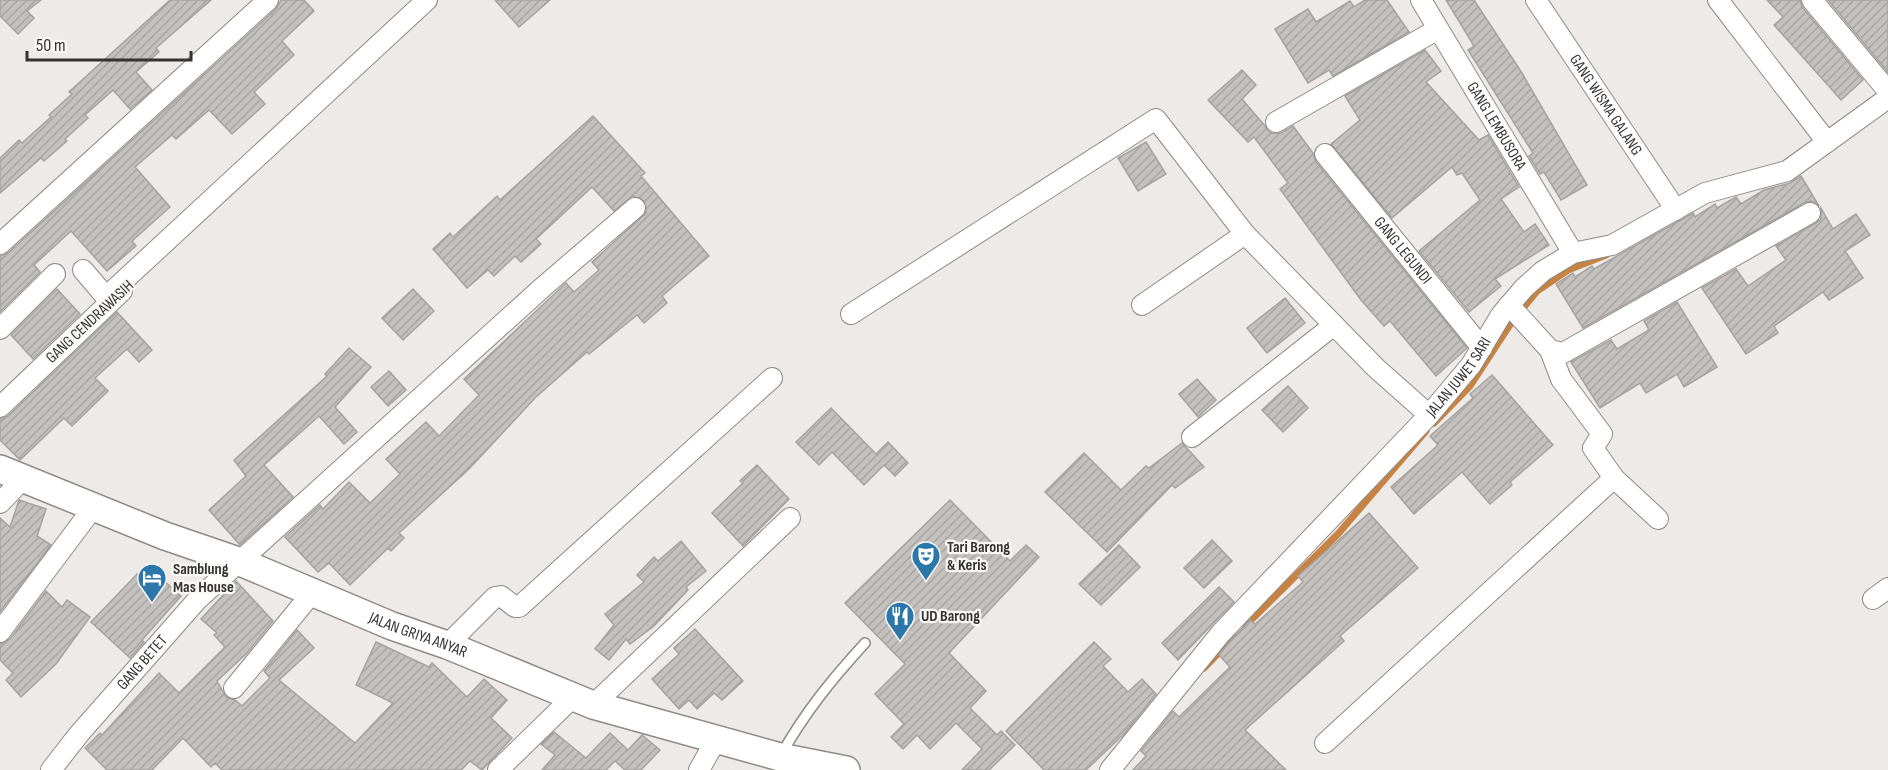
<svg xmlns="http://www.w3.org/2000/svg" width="1888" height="770" font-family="'Sofia Sans Condensed',sans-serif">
  <defs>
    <pattern id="building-hatch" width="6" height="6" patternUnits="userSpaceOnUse" patternTransform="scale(1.5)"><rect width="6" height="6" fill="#c3c0be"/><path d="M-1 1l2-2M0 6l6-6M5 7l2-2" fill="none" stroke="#a8a5a4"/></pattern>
  </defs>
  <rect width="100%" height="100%" fill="#eeeae8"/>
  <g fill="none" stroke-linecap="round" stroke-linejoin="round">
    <g stroke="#c68343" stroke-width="7">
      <polyline points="1434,423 1470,386 1511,323 1537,291 1568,270 1606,255"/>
      <polyline points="1246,625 1338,534 1426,431"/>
      <polyline points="1204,668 1234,637"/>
    </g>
  </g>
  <g fill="url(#building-hatch)" stroke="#a5a2a0" stroke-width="1.5">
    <polygon points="0,0 41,0 27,11 34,18 18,34 0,16"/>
    <polygon points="170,0 211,0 156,48 159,52 136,72 152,90 130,109 113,90 85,115 88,118 65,139 67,141 44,161 41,158 0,193 0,158 19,140 22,143 51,117 49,115 72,94 69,92"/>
    <polygon points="281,0 304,0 314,11 282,41 294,55 254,92 265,104 232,134 209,110 176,139 172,135 135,167 170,207 132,241 136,246 107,271 71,231 34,265 40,272 0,312 0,256 8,253 276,9"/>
    <polygon points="495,0 550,0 519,27"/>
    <polygon points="1365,0 1387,0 1409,32 1333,76 1329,70 1308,83 1275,29 1308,9 1316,22 1350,1 1354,7"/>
    <polygon points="1446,0 1474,0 1522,73 1587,185 1561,200 1544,172 1540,174 1529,156 1533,153 1468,50 1474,46"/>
    <polygon points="1767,0 1800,0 1803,8 1863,80 1841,100 1774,25 1783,17"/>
    <polygon points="1828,0 1888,0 1888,72"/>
    <polygon points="1425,50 1441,71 1426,82 1479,140 1488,135 1519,187 1501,199 1524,232 1535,224 1549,245 1495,279 1501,286 1469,312 1419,251 1480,200 1462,173 1457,175 1452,167 1392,218 1331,144 1360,120 1345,96"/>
    <polygon points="1242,70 1256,85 1242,99 1271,133 1281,133 1293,126 1313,153 1316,162 1467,348 1436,376 1390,321 1384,326 1361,300 1280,189 1288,183 1254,137 1248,142 1208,100"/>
    <polygon points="593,116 645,173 641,176 709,256 662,296 667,303 644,323 637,315 589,354 587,352 535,398 469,469 399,533 404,538 391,551 388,548 350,585 329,563 318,572 285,537 320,505 323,509 349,482 370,503 400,474 386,459 426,422 439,436 479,395 464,379 566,283 574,292 599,270 592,262 646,213 644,201 633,196 614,211 592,187 536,239 541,244 521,262 515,256 494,276 488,270 467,288 433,249 450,233 453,237 497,196 500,200"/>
    <polygon points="1146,142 1166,174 1138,191 1118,158"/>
    <polygon points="1801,176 1819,206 1811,201 1804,203 1583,328 1556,284 1573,273 1575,277 1592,266 1594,269 1693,213 1695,217 1715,204 1717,208 1736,197 1741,204 1764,190 1790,183"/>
    <polygon points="1821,208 1833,229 1856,214 1870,235 1845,251 1863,278 1829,300 1823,292 1774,326 1778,333 1746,354 1702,288 1736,269 1748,286 1786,260 1776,246 1816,223 1821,219"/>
    <polygon points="57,289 80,314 33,359 11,335"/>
    <polygon points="413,289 434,311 403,340 382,318"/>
    <polygon points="1285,298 1305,323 1267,353 1247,328"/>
    <polygon points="1677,302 1717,367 1684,387 1677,374 1646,393 1640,383 1600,408 1571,362 1611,340 1617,349 1649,330 1644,321"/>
    <polygon points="117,312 152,350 139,362 127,349 95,378 108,391 72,426 64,418 20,460 0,440 0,419 8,416"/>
    <polygon points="349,348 371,367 335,407 357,432 344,444 319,416 264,465 293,497 240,545 209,510 246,476 234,460 327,376 325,374"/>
    <polygon points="389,371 406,390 388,406 371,387"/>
    <polygon points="1492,375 1553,445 1510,482 1512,485 1490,504 1462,472 1414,514 1391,487 1438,445 1430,436 1473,398 1470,394"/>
    <polygon points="1197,379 1216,400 1198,417 1179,394"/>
    <polygon points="1288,386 1308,408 1283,432 1262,410"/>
    <polygon points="831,408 876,454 888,442 908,463 895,476 884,465 864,485 832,452 819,465 796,442"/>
    <polygon points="1182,443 1204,467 1175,488 1172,485 1107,552 1045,492 1084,453 1121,490 1146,466 1149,468"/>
    <polygon points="757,465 789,499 743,546 712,513 743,483 740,481"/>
    <polygon points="19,500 46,509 37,536 51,545 0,612 0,518 10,527"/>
    <polygon points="950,500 1010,561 1026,545 1039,557 949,653 986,691 970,708 997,735 1001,731 1015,745 989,770 962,770 982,749 956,723 930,749 917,735 903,749 891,737 904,724 875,694 905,664 845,603"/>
    <polygon points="1369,513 1418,568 1340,636 1344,641 1245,730 1286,770 1133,770 1146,756 1141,751 1173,711 1179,717 1230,667 1219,655 1230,641 1250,620 1255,624 1303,582 1298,576"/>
    <polygon points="1212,540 1232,561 1204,588 1184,568"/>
    <polygon points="681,541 706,571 686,587 688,590 654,626 630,644 626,639 609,660 595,649 614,625 605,614 644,582 637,575 654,557 658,561"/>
    <polygon points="1119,545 1140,567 1101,605 1079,584"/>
    <polygon points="142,569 156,583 161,578 181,596 142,640 144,642 130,658 91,622"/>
    <polygon points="236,581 273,621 247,653 217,681 226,697 235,700 242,706 270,678 264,671 297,630 314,648 279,680 355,743 393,703 356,685 376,642 429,667 432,663 467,697 484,679 507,700 491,718 512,738 482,770 470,761 461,770 222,770 215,763 211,767 183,738 152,770 107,770 85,748 100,733 102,735 159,673 179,693 225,647 214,635 217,633 201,619"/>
    <polygon points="1219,587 1234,602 1178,660 1162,643"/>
    <polygon points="46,591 62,607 67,600 90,617 56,664 21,697 6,680 13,673 0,660 0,644 10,639"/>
    <polygon points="695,629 743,681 722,700 714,693 697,709 689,700 679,709 652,679 679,654 674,648"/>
    <polygon points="1094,642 1111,659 1103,666 1128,692 1142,679 1156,694 1124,734 1086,770 1044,770 1006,731"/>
    <polygon points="554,732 586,758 610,733 628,750 642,735 660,750 641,770 625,770 615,761 606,770 542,770 555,755 541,744"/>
  </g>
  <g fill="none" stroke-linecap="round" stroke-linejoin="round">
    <g stroke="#8d8a87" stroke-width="12">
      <path id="lane" d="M781,755C805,712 833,678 865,643"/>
    </g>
    <g stroke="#8d8a87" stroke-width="22">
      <g id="street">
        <path id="s1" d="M1421,0L1573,253"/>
        <path id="s2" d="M1536,0L1676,210"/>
        <polyline points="1718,0 1827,142"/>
        <polyline points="1812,0 1888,91"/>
        <polyline points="1276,122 1438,29"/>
        <path id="s3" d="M1325,154L1482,348"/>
        <polyline points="0,244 268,0"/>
        <polyline points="83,270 106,297 427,0"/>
        <polyline points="1142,305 1245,234"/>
        <polyline points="1509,305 1550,350 1563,353 1810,213"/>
        <polyline points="851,314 1156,119 1245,234 1376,368 1429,415"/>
        <polyline points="0,329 55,274"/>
        <polyline points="1550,350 1561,379 1602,434 1593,448 1614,478 1658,519"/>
        <polyline points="0,407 122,291"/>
        <polyline points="1192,437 1334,325"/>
        <polyline points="0,503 23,479"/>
        <polyline points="1873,599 1888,588"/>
        <polyline points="0,632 93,508"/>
        <polyline points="447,645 495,597 501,596 515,607 519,607 772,378"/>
        <polyline points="234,688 312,593"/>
        <polyline points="593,705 790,518"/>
        <polyline points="1325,743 1614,478"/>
        <path id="s4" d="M51,770L79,734L198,599L543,287L635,208"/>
        <polyline points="498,770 573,697"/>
        <polyline points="699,770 716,740"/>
        <path id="s5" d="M1110,770L1221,633L1429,415L1471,365L1501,315L1524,288L1543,271L1573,253L1612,245L1705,193L1787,171L1888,98"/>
      </g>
    </g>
    <g stroke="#8d8a87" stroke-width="30">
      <g id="secondary">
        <path id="s6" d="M0,469L165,536L238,561L392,626L447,645L593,705L780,757L846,770"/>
      </g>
    </g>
    <use href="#lane" stroke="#fff" stroke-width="9"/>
    <use href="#street" stroke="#fff" stroke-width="20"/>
    <use href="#secondary" stroke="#fff" stroke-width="27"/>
  </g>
  <defs>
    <g id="theatre-pin" transform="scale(1.5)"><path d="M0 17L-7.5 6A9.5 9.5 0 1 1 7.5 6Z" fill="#2b77aa" stroke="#fbf8f5"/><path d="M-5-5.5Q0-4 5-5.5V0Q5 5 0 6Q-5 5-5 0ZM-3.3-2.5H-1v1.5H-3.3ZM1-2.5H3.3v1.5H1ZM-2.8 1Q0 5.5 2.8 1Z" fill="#fff"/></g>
    <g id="hotel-pin" transform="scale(1.5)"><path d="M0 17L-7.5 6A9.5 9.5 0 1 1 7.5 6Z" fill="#2b77aa" stroke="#fbf8f5"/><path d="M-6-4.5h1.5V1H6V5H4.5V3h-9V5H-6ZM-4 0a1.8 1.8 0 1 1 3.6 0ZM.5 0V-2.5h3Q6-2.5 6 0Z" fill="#fff"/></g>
    <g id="restaurant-pin" transform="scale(1.5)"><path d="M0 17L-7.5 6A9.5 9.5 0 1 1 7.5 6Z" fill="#2b77aa" stroke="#fbf8f5"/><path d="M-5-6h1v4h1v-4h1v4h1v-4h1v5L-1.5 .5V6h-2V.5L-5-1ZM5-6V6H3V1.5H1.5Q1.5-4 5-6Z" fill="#fff"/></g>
  </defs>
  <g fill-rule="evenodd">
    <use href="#theatre-pin" x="926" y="556"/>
    <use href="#hotel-pin" x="152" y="578"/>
    <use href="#restaurant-pin" x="900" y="616"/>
  </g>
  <g text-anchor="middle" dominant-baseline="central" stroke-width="4.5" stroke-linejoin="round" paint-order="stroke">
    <g font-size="16" fill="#343332" stroke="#fbf8f5">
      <text stroke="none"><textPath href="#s2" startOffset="126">GANG WISMA GALANG</textPath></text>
      <text stroke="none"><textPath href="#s1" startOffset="147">GANG LEMBUSORA</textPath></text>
      <text stroke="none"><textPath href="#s3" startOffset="124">GANG LEGUNDI</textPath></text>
      <text transform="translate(90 322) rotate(-43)">GANG CENDRAWASIH</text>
      <text stroke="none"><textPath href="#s5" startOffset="526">JALAN JUWET SARI</textPath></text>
      <text stroke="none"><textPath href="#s6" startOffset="450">JALAN GRIYA ANYAR</textPath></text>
      <text stroke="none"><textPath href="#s4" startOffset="141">GANG BETET</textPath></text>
    </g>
    <g font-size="16" font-weight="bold" fill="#343332" stroke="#fbf8f5" text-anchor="start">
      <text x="947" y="547">Tari Barong<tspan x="947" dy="18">&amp; Keris</tspan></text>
      <text x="173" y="569">Samblung<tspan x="173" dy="18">Mas House</tspan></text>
      <text x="921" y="616">UD Barong</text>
    </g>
  </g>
  <path d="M27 51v9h164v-9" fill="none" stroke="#343332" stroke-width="3"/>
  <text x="36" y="51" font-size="18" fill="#343332" stroke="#fbf8f5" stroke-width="4.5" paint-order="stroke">50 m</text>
</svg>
